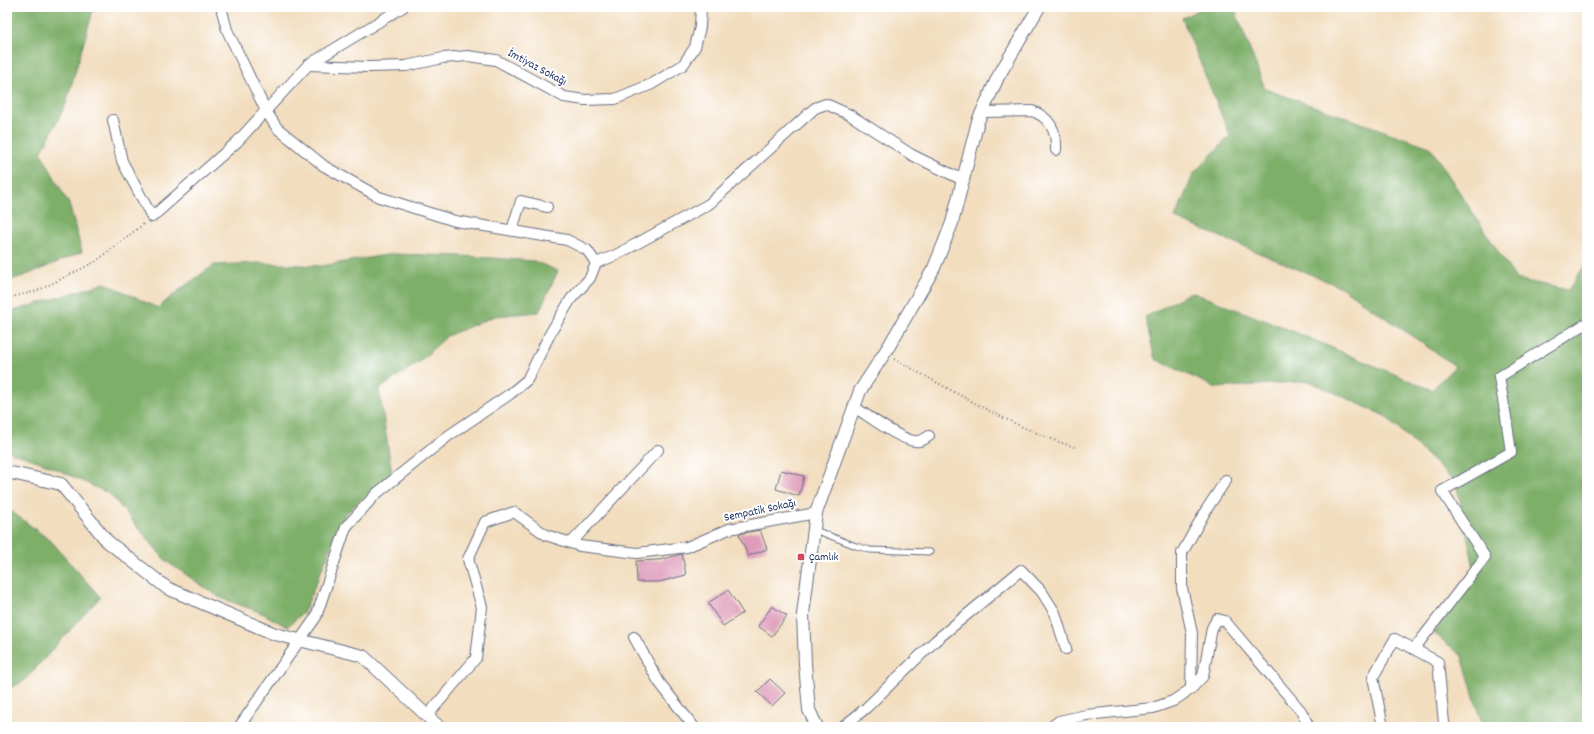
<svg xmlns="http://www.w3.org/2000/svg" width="1594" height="734" font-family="Dekko,sans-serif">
  <rect width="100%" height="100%" fill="#fff"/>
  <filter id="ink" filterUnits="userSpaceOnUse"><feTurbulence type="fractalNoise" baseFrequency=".025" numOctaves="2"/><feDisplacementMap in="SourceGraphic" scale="8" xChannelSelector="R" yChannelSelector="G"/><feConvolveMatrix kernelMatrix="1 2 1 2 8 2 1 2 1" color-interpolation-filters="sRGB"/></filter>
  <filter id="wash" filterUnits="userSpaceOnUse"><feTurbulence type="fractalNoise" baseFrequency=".012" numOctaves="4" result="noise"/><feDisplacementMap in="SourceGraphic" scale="16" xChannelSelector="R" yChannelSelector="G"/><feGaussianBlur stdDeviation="0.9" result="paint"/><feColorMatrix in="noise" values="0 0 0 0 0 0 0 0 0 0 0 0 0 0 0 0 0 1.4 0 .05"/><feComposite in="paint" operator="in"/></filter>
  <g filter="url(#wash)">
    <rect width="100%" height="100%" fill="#f2ddbe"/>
    <g fill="#7eaf69" stroke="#4c6f64">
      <polygon points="7,7 94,7 66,104 41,153 69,204 82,252 24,276 7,281"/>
      <polygon points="1204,7 1234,7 1265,89 1430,147 1516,279 1568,290 1587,262 1587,727 1483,727 1462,656 1434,633 1474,568 1456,483 1385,416 1309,381 1216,388 1155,359 1145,317 1191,292 1285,328 1432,390 1455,366 1341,287 1175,218 1194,173 1230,136 1182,18"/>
      <polygon points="392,254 462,256 534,261 558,271 539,312 495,316 447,336 419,362 379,389 392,473 345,514 304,612 287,627 264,614 219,597 166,561 110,494 41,462 7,451 7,313 105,283 158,308 178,291 214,265 260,263 321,266"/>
      <polygon points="7,508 52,542 100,597 24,681 7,690"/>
    </g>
    <g id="blocks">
      <g fill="#de9bba">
        <polygon points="781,470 804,476 799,496 776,489"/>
        <polygon points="760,530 767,549 748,556 739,534"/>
        <polygon points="682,554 686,575 659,582 637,582 636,561 659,560"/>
        <polygon points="728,590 743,613 723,626 708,603"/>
        <polygon points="772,606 787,616 772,636 758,626"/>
        <polygon points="770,679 785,693 772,706 757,692"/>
      </g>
    </g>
  </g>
  <g filter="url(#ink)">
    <use href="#blocks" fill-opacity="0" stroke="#666c80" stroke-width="1"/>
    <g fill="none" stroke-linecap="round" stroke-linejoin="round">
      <g stroke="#666c80" stroke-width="7">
        <polyline id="service" points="815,530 856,546 870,550 930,552"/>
      </g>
      <g stroke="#666c80" stroke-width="12">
        <g id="minor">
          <polyline points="221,7 227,30 266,111 277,128 324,166 379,197 455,221 567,240 587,250 596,263"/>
          <polyline points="308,65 369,67 406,66 443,58 468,56 496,60 564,97 585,100 615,99 652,84 683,65 695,47 700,27 701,7"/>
          <path d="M982,112L1032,111C1050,117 1057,132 1056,150"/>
          <polyline points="113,120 122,161 152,217 237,142 308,65 403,7"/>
          <polyline points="512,230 521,201 547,207"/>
          <path d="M854,407C869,416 900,440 915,441C921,442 925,439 929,436"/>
          <polyline points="571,543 658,450"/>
          <polyline points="634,637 659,682 694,727"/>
          <polyline points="1414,649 1485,557 1442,491 1511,452 1506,417 1499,377 1587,323"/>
          <polyline points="1191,689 1203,676 1212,628 1217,619 1225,621 1301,711 1309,727"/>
          <polyline points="427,716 476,658 482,607 468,559 485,522 514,512 546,535 580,546 637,553 687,547 729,529 816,513"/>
          <polyline points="239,727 316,617 346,527 376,494 448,436 510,394 527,380 551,332 571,299 590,278 596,263 616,255 709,204 815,108 826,104 850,115 912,155 963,180"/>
          <polyline points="843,727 866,708 935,641 1021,570 1042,592 1055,613 1066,649"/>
          <polyline points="1051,727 1059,721 1086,715 1153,708 1173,701 1191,689 1192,633 1182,588 1182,553 1206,510 1226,480"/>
          <polyline points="1383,727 1373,677 1395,639 1438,662 1444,723 1446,727"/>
        </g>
      </g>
      <g stroke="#666c80" stroke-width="14">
        <g id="tertiary">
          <polyline points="7,472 61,484 107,541 167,588 275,634 363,656 439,727"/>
          <polyline points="817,727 809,710 805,664 803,614 816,513 860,391 889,346 934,268 952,223 978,121 998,77 1039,7"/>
        </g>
      </g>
      <g stroke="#666c80" stroke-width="2" stroke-dasharray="1 3" stroke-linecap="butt">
        <polyline points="7,298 37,291 95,262 145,223"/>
        <path d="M894,359C954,391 1013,428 1077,448"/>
      </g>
      <use href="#service" stroke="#fff" stroke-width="5"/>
      <use href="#minor" stroke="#fff" stroke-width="10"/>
      <use href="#tertiary" stroke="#fff" stroke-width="12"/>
    </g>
  </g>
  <rect fill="#d1495b" stroke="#fff" stroke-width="1.5" x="797" y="553" width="8" height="8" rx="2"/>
  <g text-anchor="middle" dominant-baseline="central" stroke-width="4" stroke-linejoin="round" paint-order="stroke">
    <g font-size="12" fill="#1b2f5e" stroke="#fff">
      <text transform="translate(537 68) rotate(28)">İmtiyaz Sokağı</text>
      <text transform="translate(760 511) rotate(-12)">Sempatik Sokağı</text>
    </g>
    <g font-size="12" fill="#1b2f5e" stroke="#fff" text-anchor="start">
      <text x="809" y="557">Çamlık</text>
    </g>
  </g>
  <rect width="1594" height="734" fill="none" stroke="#fff" stroke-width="24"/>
</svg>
